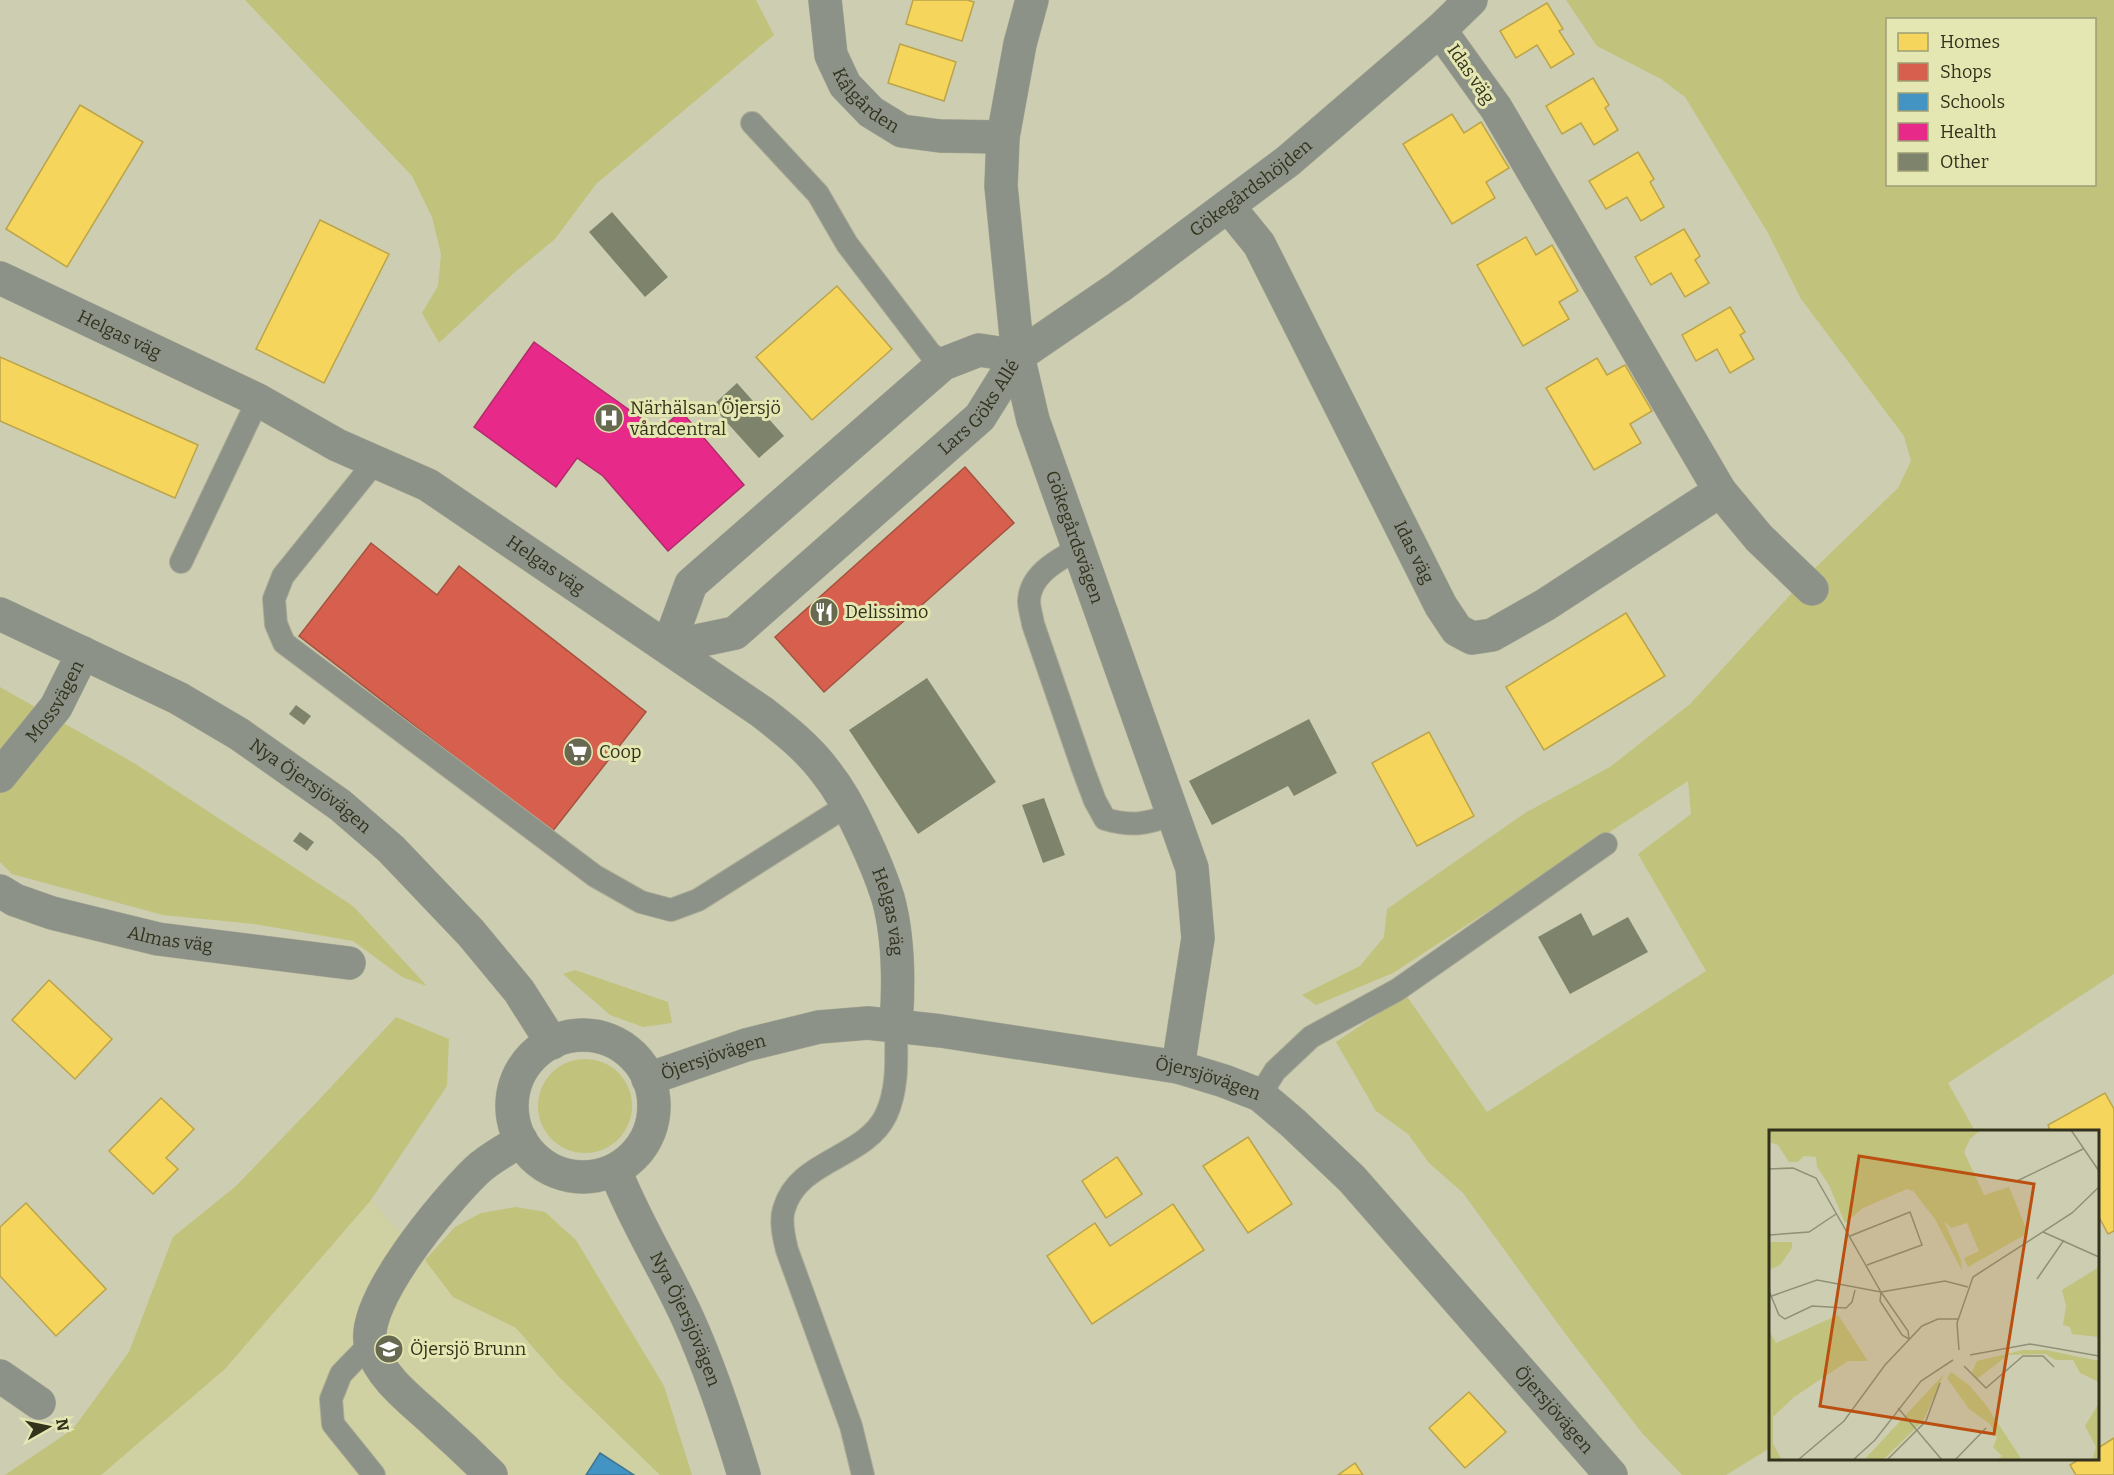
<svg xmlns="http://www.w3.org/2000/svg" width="2114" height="1475" font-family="Bitter,serif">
  <rect width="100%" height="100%" fill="#cdceb1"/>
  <polygon fill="#cfd1a2" points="371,1200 425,1260 453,1297 516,1328 560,1378 660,1475 101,1475 225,1369"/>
  <g fill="#c1c27c" fill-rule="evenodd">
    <polygon points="245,0 756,0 774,35 596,184 555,239 514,273 439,343 422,313 438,286 441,254 432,217 412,176"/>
    <path d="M1566,0H2114V974L1948,1083L1975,1131L1770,1132V1448L1726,1475H1682L1642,1433L1567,1336L1463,1193L1429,1163L1408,1134L1376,1111L1336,1042L1406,995L1487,1112L1706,971L1638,854L1691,814L1688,781L1393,973L1316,1005L1302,995L1360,966L1384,937L1387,909L1525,813L1610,767L1690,704L1813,570L1898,488L1911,461L1904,436L1801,299L1768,233L1685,97L1661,79L1597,46ZM1888,20H2094V184H1888Z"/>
    <polygon points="0,687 134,763 353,906 427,986 402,977 353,941 254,924 163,915 12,874 0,862"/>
    <polygon points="575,970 668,1002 672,1023 643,1027 610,1015 563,974"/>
    <polygon points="396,1017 449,1039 447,1086 371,1200 225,1369 101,1475 5,1475 73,1429 129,1352 173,1237 236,1186 316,1103"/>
    <circle cx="585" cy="1106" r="47"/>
    <polygon points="516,1207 545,1212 576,1240 664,1386 692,1475 660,1475 560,1378 516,1328 453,1297 425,1260 455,1227 481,1213"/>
  </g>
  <g fill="#f6d55c" stroke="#bba449" stroke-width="1.5">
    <polygon points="913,0 967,0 974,2 962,41 906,24"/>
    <polygon points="1547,3 1563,29 1559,31 1574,54 1551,68 1537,45 1516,58 1500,31"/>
    <polygon points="900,44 956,62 944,101 888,83"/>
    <polygon points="1593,78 1609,105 1605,108 1618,130 1594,145 1581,123 1562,134 1546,106"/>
    <polygon points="80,105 143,142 67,267 6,229"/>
    <polygon points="1452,114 1464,133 1481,122 1509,168 1486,182 1495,198 1452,224 1403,144"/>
    <polygon points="1638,152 1654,179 1650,182 1664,207 1641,221 1627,197 1606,209 1589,181"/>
    <polygon points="320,220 389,254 324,383 256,349"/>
    <polygon points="1684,229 1700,256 1695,260 1709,283 1685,297 1671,273 1651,285 1635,257"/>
    <polygon points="1526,237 1536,255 1552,245 1578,291 1559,302 1569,319 1523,346 1477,265"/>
    <polygon points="837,286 892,349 812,420 756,357"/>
    <polygon points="1730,307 1745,332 1740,335 1754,359 1730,373 1717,349 1696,361 1682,335"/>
    <polygon points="0,357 198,445 175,498 0,421"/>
    <polygon points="1597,358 1607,375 1625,365 1652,411 1630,424 1641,443 1594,470 1546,388"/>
    <polygon points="1626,613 1665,676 1544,750 1506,687"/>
    <polygon points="1429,732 1474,816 1417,846 1372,763"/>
    <polygon points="49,980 112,1039 75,1079 12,1020"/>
    <polygon points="2105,1093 2114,1109 2114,1231 2108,1234 2098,1215 2098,1132 2051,1132 2048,1125"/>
    <polygon points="161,1098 194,1129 166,1158 178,1169 153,1194 109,1151"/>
    <polygon points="1248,1137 1292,1204 1248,1233 1203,1166"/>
    <polygon points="1117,1157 1142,1194 1106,1218 1082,1181"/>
    <polygon points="26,1203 106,1289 56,1336 0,1276 0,1227"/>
    <polygon points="1173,1204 1204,1250 1092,1324 1047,1256 1095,1223 1110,1246"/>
    <polygon points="1469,1392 1506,1432 1465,1468 1429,1428"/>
    <polygon points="2114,1438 2114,1475 2076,1475 2070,1465 2081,1458 2098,1458 2098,1448"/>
    <polygon points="1355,1463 1363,1475 1338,1475"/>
  </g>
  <g fill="#d6604d" stroke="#a5523f" stroke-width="1.5">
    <polygon points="965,467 1014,523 824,692 775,637"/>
    <polygon points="371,543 437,595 459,566 646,712 552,832 299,636"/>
  </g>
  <polygon fill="#4393c3" stroke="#3e7691" stroke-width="1.5" points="600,1453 634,1475 586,1475"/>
  <polygon fill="#e7298a" stroke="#b12c69" stroke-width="1.5" points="534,342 659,431 681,411 744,485 668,551 603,476 577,458 556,487 474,427"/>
  <g fill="#7e846b">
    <polygon points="612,212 668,277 645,297 589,232"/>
    <polygon points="737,383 784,436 759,458 712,406"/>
    <polygon points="927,678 996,782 918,834 849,730"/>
    <polygon points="296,705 311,716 304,725 289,714"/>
    <polygon points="1309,719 1337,773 1294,796 1288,786 1212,825 1189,781"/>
    <polygon points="1044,798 1065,855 1043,863 1022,805"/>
    <polygon points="300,832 314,842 307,851 293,841"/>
    <polygon points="1581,913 1593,936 1628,917 1648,952 1570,994 1538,937"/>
  </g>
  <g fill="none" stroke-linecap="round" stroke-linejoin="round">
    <g stroke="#acac96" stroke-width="24">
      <g id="service">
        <polyline points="752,123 818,194 847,244 930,353 943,364"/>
        <polyline points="375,462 283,576 274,599 276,624 284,643 595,876 641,902 671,910 698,900 848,805"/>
        <path d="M1079,548C1058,560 1030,574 1029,601C1029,608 1032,617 1033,624L1083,769L1095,801L1105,819C1132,827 1147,824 1173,814"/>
        <polyline points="181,562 258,400"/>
        <polyline points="1260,1095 1275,1071 1311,1037 1397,990 1606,844"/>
        <polyline points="370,1344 341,1374 331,1399 333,1424 374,1475"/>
        <path d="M863,1475L851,1426L787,1250C784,1238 780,1221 784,1209C798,1159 865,1159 886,1115C899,1087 896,1056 896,1025"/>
      </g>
    </g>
    <g stroke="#acac96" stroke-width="34">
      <g id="minor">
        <path id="s1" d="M825,0L831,55L845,85L871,112L902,131L940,136L1003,137"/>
        <path id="s2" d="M1032,0L1020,44L1003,137L1001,186L1018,356L1033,420L1192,868L1198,938L1178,1067"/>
        <path id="s3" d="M1228,206L1259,244L1441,606L1457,630L1472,638L1492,635L1545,605L1720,491L1496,108L1440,30"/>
        <path id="s4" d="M0,278L258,400L337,445L428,485L762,712C785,730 808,748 825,771C841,791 852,812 862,834C872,855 881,876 888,898C899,938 899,984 896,1025"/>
        <polyline points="1720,491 1759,538 1812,589"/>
        <path id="s5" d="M668,647L735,633L980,417L1018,356L1119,287L1288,161L1440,30L1471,0"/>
        <polyline points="668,647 691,584 943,364 979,350 1018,356"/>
        <path id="s6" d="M0,776L56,707L83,653"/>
        <path id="s7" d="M0,891L15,900L52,913L158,939L349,963"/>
        <path id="s8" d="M648,1079L746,1045L819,1027L868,1023L941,1031L1178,1067L1224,1081L1260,1095L1293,1123L1352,1179L1611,1475"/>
        <polyline points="0,1376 39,1403"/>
        <path d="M491,1475C474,1458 456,1441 438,1425C414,1402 381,1380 371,1346C358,1304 446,1200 476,1171C489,1158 507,1150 521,1140"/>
      </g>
    </g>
    <g stroke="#acac96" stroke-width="34">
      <g id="tertiary">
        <path id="s9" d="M0,614L178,698L239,734L340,805L391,849L471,933L519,991L552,1043"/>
        <circle cx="583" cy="1106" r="71"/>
        <path id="s10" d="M615,1170C635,1222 665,1268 688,1319C711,1370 728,1422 744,1475"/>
      </g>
    </g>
    <use href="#service" stroke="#8c9287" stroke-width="22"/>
    <use href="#minor" stroke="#8c9287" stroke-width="33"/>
    <use href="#tertiary" stroke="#8c9287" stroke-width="33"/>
  </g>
  <defs>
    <g id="hospital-disc" transform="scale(1.5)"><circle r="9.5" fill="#686951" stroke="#e5e7b2"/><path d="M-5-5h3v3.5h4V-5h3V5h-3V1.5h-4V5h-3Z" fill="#fff"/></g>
    <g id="restaurant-disc" transform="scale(1.5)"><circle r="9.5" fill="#686951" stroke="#e5e7b2"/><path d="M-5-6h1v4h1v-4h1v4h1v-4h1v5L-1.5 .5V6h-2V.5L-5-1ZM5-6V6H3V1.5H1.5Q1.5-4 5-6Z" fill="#fff"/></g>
    <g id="supermarket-disc" transform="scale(1.5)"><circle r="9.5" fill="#686951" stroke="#e5e7b2"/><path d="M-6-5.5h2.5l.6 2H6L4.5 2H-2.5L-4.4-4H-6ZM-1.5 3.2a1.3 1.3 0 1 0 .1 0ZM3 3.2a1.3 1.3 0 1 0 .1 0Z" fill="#fff"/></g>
    <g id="school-disc" transform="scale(1.5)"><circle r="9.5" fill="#686951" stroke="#e5e7b2"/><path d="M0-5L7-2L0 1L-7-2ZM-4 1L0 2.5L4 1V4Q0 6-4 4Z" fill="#fff"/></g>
  </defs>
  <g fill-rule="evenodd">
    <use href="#hospital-disc" x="609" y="418"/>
    <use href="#restaurant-disc" x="824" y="612"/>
    <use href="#supermarket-disc" x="578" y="752"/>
    <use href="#school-disc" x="389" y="1349"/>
  </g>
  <g text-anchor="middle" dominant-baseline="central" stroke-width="6" stroke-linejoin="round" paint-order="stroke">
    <g font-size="18" fill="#32321d" stroke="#e5e7b2">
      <text transform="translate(1471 74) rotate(55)">Idas väg</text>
      <text stroke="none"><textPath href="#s1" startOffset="114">Kålgården</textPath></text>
      <text stroke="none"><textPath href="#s5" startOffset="754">Gökegårdshöjden</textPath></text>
      <text stroke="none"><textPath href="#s4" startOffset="132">Helgas väg</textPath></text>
      <text stroke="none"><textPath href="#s5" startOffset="402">Lars Göks Allé</textPath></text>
      <text stroke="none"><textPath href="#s2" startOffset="550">Gökegårdsvägen</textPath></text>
      <text stroke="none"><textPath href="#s3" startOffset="394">Idas väg</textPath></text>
      <text stroke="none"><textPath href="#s4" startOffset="618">Helgas väg</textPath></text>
      <text stroke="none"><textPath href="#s6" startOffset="93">Mossvägen</textPath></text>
      <text stroke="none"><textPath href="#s9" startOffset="356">Nya Öjersjövägen</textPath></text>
      <text stroke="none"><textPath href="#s4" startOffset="1122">Helgas väg</textPath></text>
      <text stroke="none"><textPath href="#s7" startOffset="178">Almas väg</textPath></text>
      <text stroke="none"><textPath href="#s8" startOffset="69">Öjersjövägen</textPath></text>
      <text stroke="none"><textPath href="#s8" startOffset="573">Öjersjövägen</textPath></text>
      <text stroke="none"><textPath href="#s10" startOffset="165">Nya Öjersjövägen</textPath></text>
      <text stroke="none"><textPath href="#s8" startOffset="1059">Öjersjövägen</textPath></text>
    </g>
    <g font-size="18" fill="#32321d" stroke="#e5e7b2" text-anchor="start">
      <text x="630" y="408">Närhälsan Öjersjö<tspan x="630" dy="21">vårdcentral</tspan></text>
      <text x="845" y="612">Delissimo</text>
      <text x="599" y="752">Coop</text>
      <text x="410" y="1349">Öjersjö Brunn</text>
    </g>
  </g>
  <g transform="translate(1769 1130)">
    <rect width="330" height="330" fill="#cdceb1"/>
    <path d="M0,0H212L201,9L195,22L215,65L240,57L259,103L199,137L195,128L210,121L198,93L182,98L175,91L192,130L193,141L166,89L144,61L138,59L94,78L76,93L60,55L48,37L47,27L35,26L29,32H20L9,15L0,12ZM0,112H23V118L11,135L0,140ZM330,137V207L303,204L301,197L294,195L297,176L293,160ZM69,185L99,231H79L25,267L4,287V314L13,330H0V201L7,213ZM254,220H277L330,231V252L311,243L304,230H287L276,224L239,225L208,249L203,242L208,231ZM182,242L200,255L217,275L253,330H227L233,326L224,317L228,308L221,294L200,279L178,248ZM175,244L154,291L114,330H95ZM330,273V330H323L327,317L316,296Z" fill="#c1c27c"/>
    <path fill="none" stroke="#8f9076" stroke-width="1.5" d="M302,0L330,41M0,39L24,38L47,48L112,162L139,201L140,209M248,51L314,19M274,102L330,127M0,105L40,102L67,84M81,106L141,82L153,115L98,135M268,149L295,110M0,161L10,185L16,189L43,176L77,178L83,172L86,160M112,162L111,171L133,205L140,209M0,167L48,150L112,162L176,151L199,157M190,220L188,193L204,147L303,83L330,57M201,225L261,214L330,226M195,236L217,258L254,226H274L285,237M129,278L173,330M29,330L75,291L116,235L153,196L169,189H189M84,330L106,310L152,251L184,230M118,330L157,291L171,253M186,330L217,298"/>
    <path fill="#ba4f10" fill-opacity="0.15" stroke="#ba4f10" stroke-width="3" d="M90,26L265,54L225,304L51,276Z"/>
    <rect width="330" height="330" fill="none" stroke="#32321d" stroke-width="3"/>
  </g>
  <rect x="1886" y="18" width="210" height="168" fill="#e5e7b2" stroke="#9d9f76" stroke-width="1.5"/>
  <rect x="1898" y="33" width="30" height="18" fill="#f6d55c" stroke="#9d9f76" stroke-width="1.5"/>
  <text x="1940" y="48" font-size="18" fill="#32321d">Homes</text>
  <rect x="1898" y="63" width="30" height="18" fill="#d6604d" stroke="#9d9f76" stroke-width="1.5"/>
  <text x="1940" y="78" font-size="18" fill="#32321d">Shops</text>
  <rect x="1898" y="93" width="30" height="18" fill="#4393c3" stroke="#9d9f76" stroke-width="1.5"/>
  <text x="1940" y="108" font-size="18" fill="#32321d">Schools</text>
  <rect x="1898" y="123" width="30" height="18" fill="#e7298a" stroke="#9d9f76" stroke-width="1.5"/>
  <text x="1940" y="138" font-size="18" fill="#32321d">Health</text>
  <rect x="1898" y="153" width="30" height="18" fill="#7e846b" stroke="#9d9f76" stroke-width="1.5"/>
  <text x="1940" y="168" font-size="18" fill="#32321d">Other</text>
  <g transform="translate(48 1427) rotate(81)" stroke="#e5e7b2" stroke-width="4.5" paint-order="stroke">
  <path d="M0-4.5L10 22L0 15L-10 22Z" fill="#32321d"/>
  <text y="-9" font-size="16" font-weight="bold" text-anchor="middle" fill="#32321d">N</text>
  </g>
</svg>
